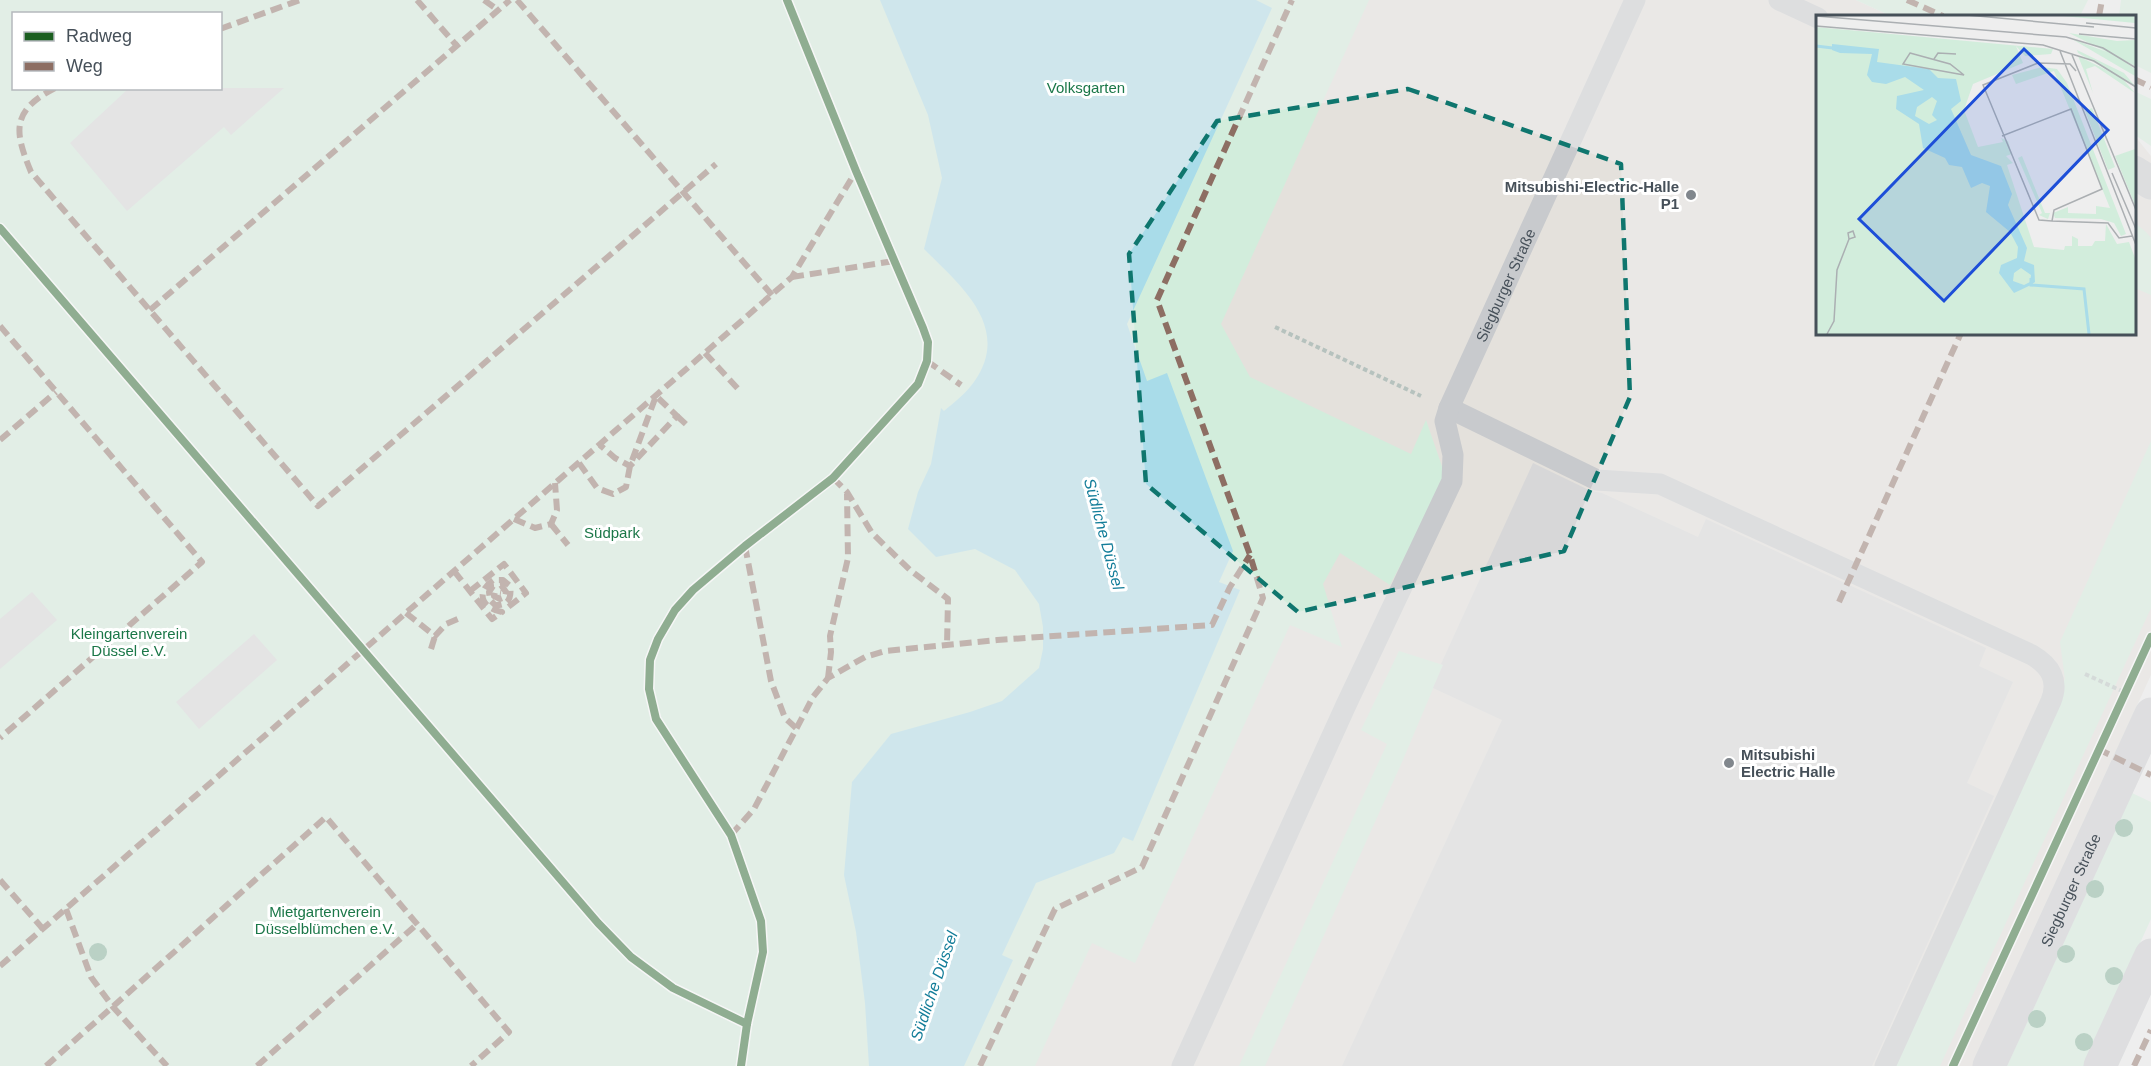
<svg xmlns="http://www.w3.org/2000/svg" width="2151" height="1066" font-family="Arial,sans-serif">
  <rect width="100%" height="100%" fill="#eee"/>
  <polygon fill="#e4e1dc" points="1363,0 1856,0 1891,16 1818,16 1818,333 2134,333 2135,136 2151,156 2151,675 1973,1066 1028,1066 1207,342"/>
  <g fill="#d2eddc" fill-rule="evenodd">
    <path d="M0,0H1369L1221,324L1250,377L1411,454L1426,420L1446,478L1390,585L1340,553L1323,584L1342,647L1290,625L1135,963L1092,943L1035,1066H0ZM14,14H220V88H14Z"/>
    <polygon points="1856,0 2088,0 2080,16 1891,16"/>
    <polygon points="2121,0 2151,0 2151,73 2135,65 2134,16 2119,16"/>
    <polygon points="2134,91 2151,99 2151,146 2135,135"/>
    <polygon points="2135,223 2146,232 2151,238 2151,295 2135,288"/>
    <polygon points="2151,441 2151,608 1940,1066 1887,1066 2065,679 2060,642"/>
    <polygon points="1399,651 1443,665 1402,762 1265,1066 1239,1066 1387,744 1361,730"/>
    <polygon points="2132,793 2151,802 2151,919 2084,1066 2007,1066"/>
  </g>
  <path fill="#a9dce9" d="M880,0H1256L1272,8L1127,324L1147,381L1167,373L1233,551L1219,582L1240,590L1133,841L1123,837L1114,853L1036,883L1002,955L1013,960L964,1066H869L865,1003L856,932L844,875L852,782L891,734L970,712L1002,701L1039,668L1043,649V627L1039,604L1015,570L975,549L936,557L908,529L918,492L931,464L941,408L944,411C955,402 966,393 974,382C1013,327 959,284 924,249L942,178L928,115Z"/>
  <g fill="#d7d7d8">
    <polygon points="129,88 284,88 231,135 224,127 127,211 70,143"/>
    <polygon points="1533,463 1591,491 1602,493 1698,537 1706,519 1986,648 1979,666 2013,682 1967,783 1994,796 1872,1066 1342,1066 1502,720 1433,688 1443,665 1441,664"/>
    <polygon points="32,592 57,620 0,669 0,619"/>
    <polygon points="254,634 277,660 199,729 176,702"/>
  </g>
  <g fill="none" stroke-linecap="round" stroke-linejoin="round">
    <g stroke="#b6c2be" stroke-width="4" stroke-dasharray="4.5 3" stroke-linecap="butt">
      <polyline points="1275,327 1421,396"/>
      <polyline points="2085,674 2124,692"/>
    </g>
    <g stroke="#c8cacd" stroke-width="21">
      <polyline points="1779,0 1818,18"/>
      <path d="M1449,408L1597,480L1660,484L2032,655C2051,666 2059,681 2051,701L1885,1066"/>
      <path id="s1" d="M1182,1066L1346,705L1452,481L1453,455L1445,421L1449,408L1635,0"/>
    </g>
    <polyline stroke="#c8cacd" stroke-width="33" points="2134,172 2151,183"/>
    <g stroke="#c9cbce" stroke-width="33">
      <path id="s2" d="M1989,1066L2151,714"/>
      <polyline points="2100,1066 2151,955"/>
    </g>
    <g stroke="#8d6e63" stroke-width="6" stroke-dasharray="12 6" stroke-linecap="butt">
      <polyline points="417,0 457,46"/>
      <polyline points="484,0 498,10"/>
      <polyline points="517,0 772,295"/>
      <polyline points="1907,0 1943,16"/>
      <polyline points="2099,16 2102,0"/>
      <polyline points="220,29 300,0"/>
      <polyline points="2134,79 2151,87"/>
      <path d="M55,88C11,111 14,131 31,172L318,506L716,164"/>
      <polyline points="792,277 894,261"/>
      <polyline points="150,310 510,0"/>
      <polyline points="0,326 202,562 0,738"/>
      <polyline points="705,353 739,390"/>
      <polyline points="927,361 961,385"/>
      <polyline points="677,416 689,427"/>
      <polyline points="0,440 56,392"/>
      <polyline points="579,463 597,488 613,494 626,487 630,466 656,396 677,416 630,466 615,458 600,445"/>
      <polyline points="833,478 847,492 872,533 910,570 948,599 947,645"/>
      <polyline points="514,519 535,528 551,524 557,510 555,483"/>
      <polyline points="551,524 568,545"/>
      <polyline points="745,546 771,681 785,718 796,728"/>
      <path d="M454,571L492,619L502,612C482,608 475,593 493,580H503L510,586C512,598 508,606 495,605L490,600L489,592L493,586L501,585L506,592L505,597L500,599L494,596L495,592L501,593"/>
      <polyline points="470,591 504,564 526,593 507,608"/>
      <polyline points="1839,602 1961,333"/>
      <polyline points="406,613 435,636 446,624 460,618"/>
      <polyline points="431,649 435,636"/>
      <polyline points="828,678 831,652 830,636 848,558 847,494"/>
      <polyline points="2098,749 2151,775"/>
      <polyline points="731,835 754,809 813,697 828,678 865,657 885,651 997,640 1212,625 1230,587 1250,555"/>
      <polyline points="0,880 43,929"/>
      <polyline points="66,909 91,977 113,1007 167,1066"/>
      <polyline points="0,966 792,277 856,171"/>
      <polyline points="46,1066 326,817 509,1032 471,1066"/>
      <polyline points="257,1066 416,925"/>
      <polyline points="980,1066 1055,909 1142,867 1263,598 1250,555 1157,300 1292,0"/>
      <polyline points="2134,1066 2151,1030"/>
    </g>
    <g stroke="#fff" stroke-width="11">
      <g id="cycleway">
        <polyline points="0,228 598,923 631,957 673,988 747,1024"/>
        <polyline points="741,1066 747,1024 763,952 761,921 731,835 656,719 649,689 650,660 658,639 675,610 693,590 745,546 833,478 918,384 927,361 928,342 923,328 856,171 787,0"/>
        <polyline points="1953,1066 2151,637"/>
      </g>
    </g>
    <use href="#cycleway" stroke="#1b5e20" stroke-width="8"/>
  </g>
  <g fill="#7aad93">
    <circle cx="2124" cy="828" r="9"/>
    <circle cx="2095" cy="889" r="9"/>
    <circle cx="98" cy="952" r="9"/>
    <circle cx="2066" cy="954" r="9"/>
    <circle cx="2114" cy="976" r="9"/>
    <circle cx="2037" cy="1019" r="9"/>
    <circle cx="2084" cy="1042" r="9"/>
  </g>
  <path d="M0 0H2151V1066H0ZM1408,89L1621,164L1630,397L1564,551L1298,612L1146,484L1129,254L1217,121Z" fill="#eee" fill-opacity=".55" fill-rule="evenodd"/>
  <path fill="none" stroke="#0f766e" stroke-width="4.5" stroke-dasharray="12 8" stroke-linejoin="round" d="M1408,89L1621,164L1630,397L1564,551L1298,612L1146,484L1129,254L1217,121Z"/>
  <g fill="#81878d" stroke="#fff" stroke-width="2">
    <circle cx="1691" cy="195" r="6"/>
    <circle cx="1729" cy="763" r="6"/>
  </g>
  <g text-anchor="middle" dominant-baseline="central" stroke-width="6" stroke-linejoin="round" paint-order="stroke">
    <g font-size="15" fill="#1b7748" stroke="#fff">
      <text x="1086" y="87">Volksgarten</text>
      <text x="612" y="532">Südpark</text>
      <text x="129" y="633">Kleingartenverein<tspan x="129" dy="17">Düssel e.V.</tspan></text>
      <text x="325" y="911">Mietgartenverein<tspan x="325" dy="17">Düsselblümchen e.V.</tspan></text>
    </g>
    <g font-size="15" font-weight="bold" fill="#465059" stroke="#fff" text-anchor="end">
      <text x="1679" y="186">Mitsubishi-Electric-Halle<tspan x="1679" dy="17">P1</tspan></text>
      <text x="1741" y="754" text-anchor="start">Mitsubishi<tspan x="1741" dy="17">Electric Halle</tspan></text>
    </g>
    <g font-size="15" fill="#465059" stroke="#fff">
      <text stroke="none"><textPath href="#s1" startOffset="854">Siegburger Straße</textPath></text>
      <text stroke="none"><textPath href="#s2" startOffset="194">Siegburger Straße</textPath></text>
    </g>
    <g font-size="16" font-style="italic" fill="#137d99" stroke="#fff">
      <text transform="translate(1104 534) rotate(75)">Südliche Düssel</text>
      <text transform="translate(934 986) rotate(-71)">Südliche Düssel</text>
    </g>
  </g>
  <g transform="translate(1816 15)">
    <rect width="320" height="320" fill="#eee"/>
    <path d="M246,0H318L319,8L247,1ZM0,12L237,34L235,39L209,41L200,31L207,48L157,69L148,95L162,132L187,127L185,123L192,126L196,139L190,141L197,148L191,150L218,232L248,235L249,231H256V221L262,224V231H276L279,226H289L290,209L301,229L313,227L319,243V319H0ZM253,18L301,26L319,25V51ZM256,24L299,40L319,54V61ZM261,35L308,58L319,71L262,38ZM262,41L305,62L319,78L279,51L270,54L277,78ZM226,52L241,54L251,68L310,219L305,221L298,208L285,204L239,203L237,198L252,192V198L280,199V191L294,193L238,56L200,69L196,60ZM276,93L299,152L292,155L269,96ZM319,134V190L299,141ZM206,141L229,198H234L232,204L223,200L226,198L202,143Z" fill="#d2eddc"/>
    <path d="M16,29L63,34L61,47L113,54L122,63L140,64L145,86L135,94L155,140L185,151L196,179L192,190L211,233L208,246L218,250L219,267L215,270L198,278L183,258L185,250L201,243L202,232L194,217L170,197L174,171L166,168L155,173L146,152L133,150L129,143L107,133L103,109L80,94L81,81L108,75L89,62L70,69L56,67L51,60L56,39L24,38L16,35ZM116,82L121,86L116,100L121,105L113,109L99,101L101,92ZM205,253L215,260L214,267L208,270L197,266L198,258Z" fill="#a9dce9" fill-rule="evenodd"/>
    <path fill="none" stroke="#a9dce9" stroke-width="3" d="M0,31L25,34M215,263V270L268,274L273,319"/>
    <path fill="none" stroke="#abafb2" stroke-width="1.5" d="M151,0L278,12M0,1L250,22L287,33L320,53M270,8L320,13M0,11L227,30L278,46L320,72M263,19L320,24M244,36L320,230M94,38L134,49L148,60L87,49ZM256,40L320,195M118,44L122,38L140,39M186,121L255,94L286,174L238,195L236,206L292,208L303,223L316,221M296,158L320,214M236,206L223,205L167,70L222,48L254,49L260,56M11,319L18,306L21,255L33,224L39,222L37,216L32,218L33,224"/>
    <path fill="#1d4ed8" fill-opacity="0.15" stroke="#1d4ed8" stroke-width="3" d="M208,34L292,115L128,286L43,204Z"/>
    <rect width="320" height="320" fill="none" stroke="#465059" stroke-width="3"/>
  </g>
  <rect x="12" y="12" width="210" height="78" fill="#ffffff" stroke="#b5b9bd" stroke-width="1.5"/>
  <rect x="24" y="32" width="30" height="9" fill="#1b5e20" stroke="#b5b9bd" stroke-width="1.5"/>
  <text x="66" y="42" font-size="18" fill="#465059">Radweg</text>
  <rect x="24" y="62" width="30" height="9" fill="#8d6e63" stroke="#b5b9bd" stroke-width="1.5"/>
  <text x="66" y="72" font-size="18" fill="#465059">Weg</text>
</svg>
